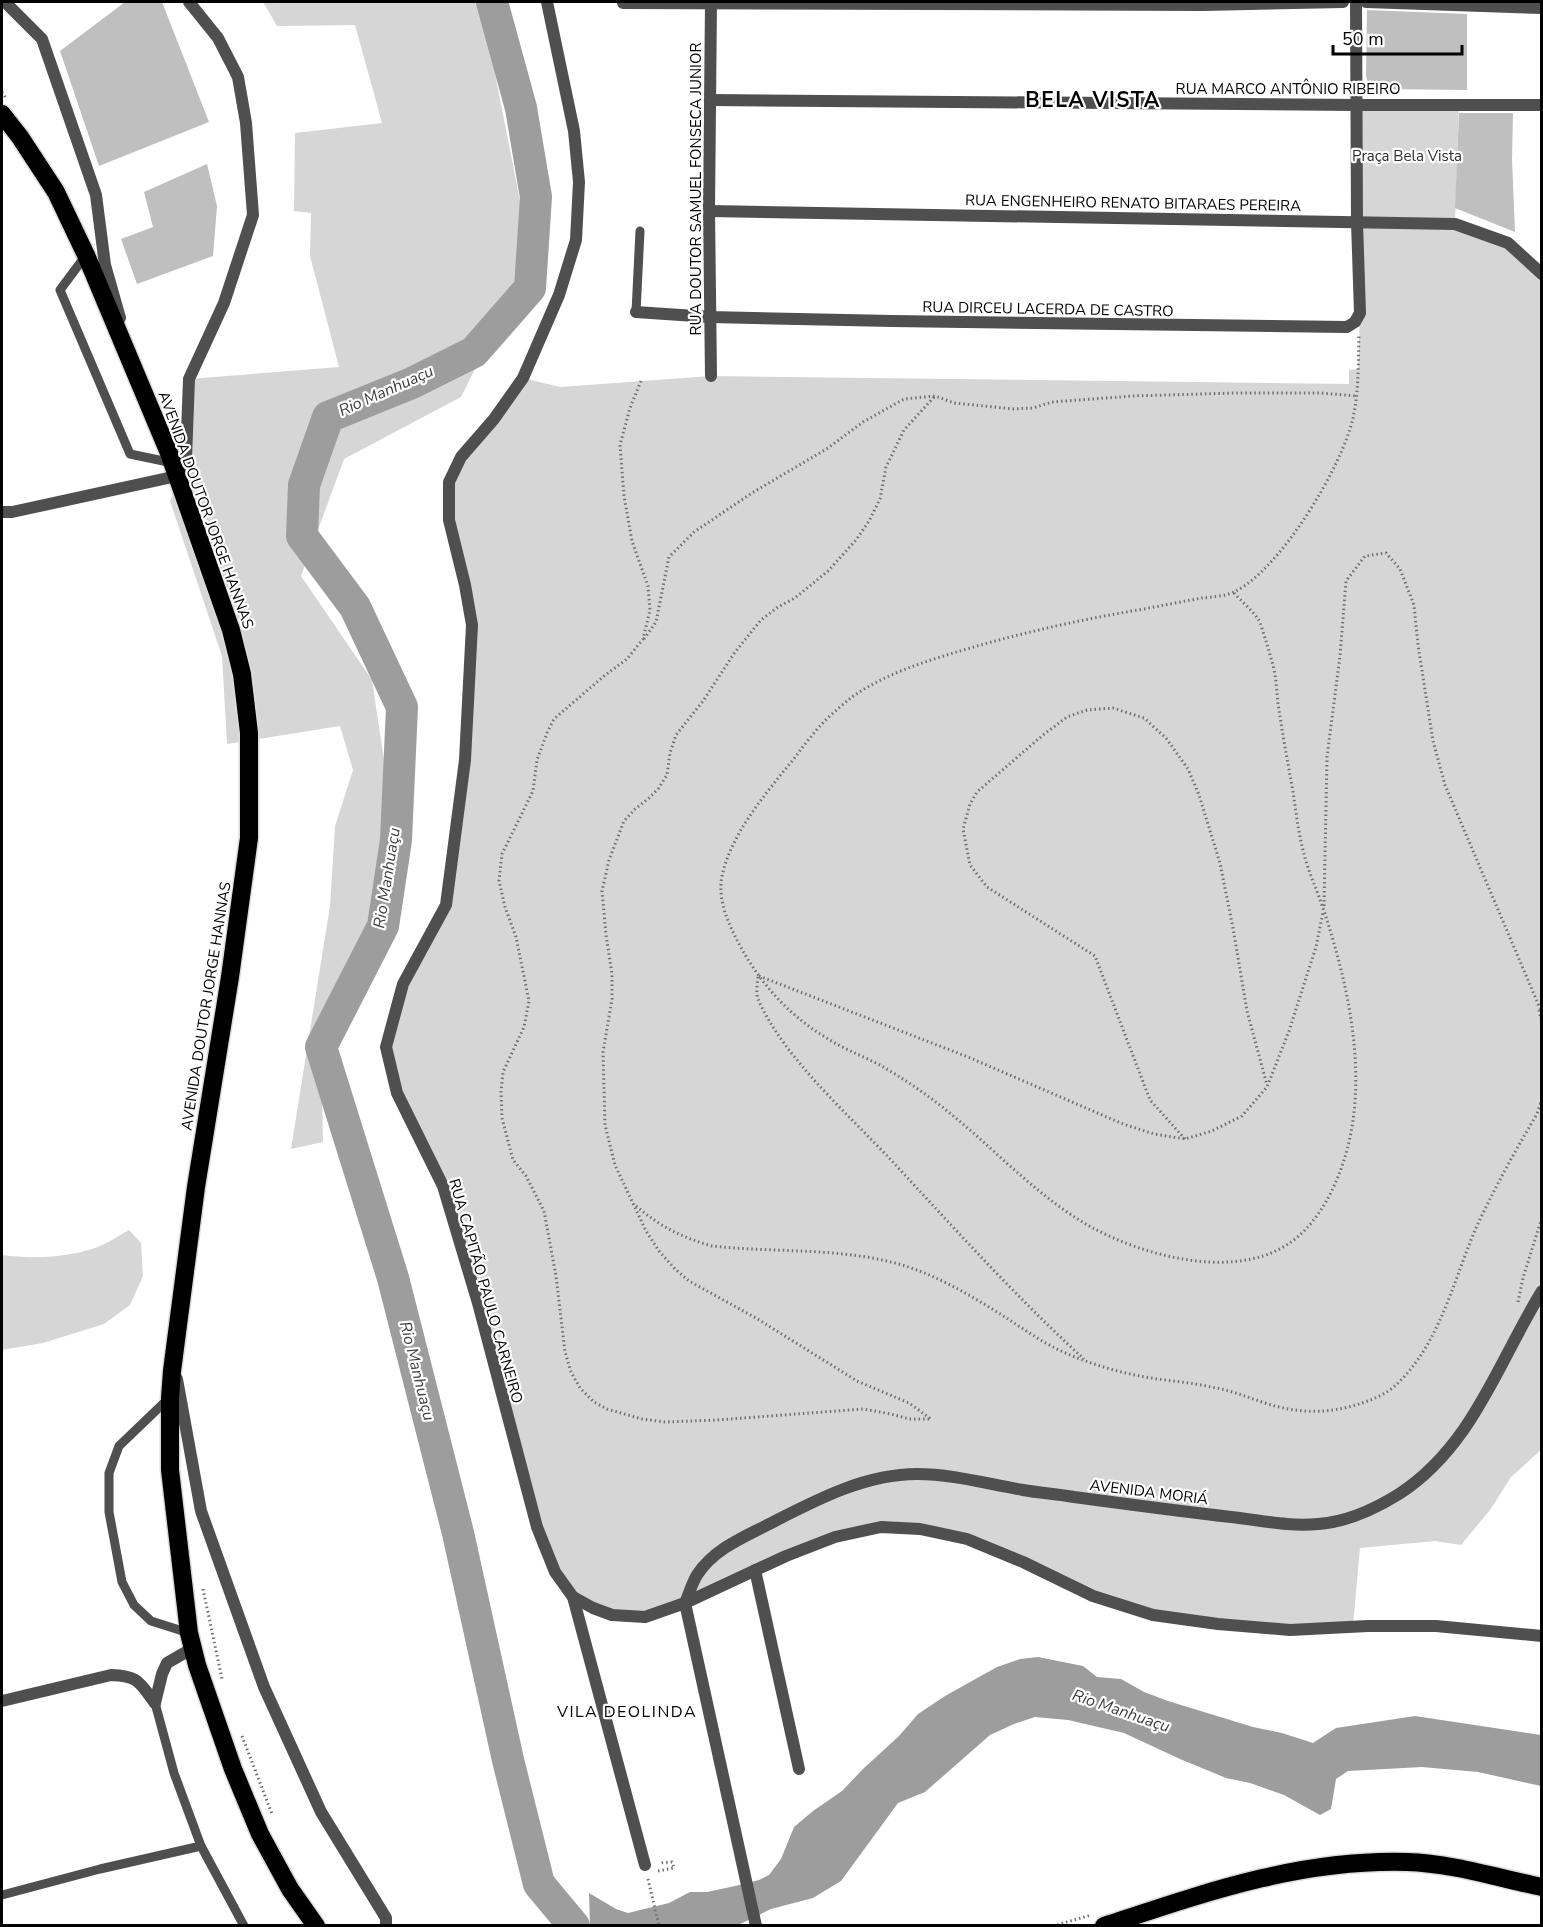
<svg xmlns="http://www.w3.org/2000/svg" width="1543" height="1927" font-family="'Nunito Sans',sans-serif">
  <rect width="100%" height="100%" fill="#fff"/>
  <g fill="#d6d6d6">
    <polygon points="263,2 481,2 531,257 461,397 344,459 301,576 372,680 396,840 383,926 321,1047 323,1142 291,1149 330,906 335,826 353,770 340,726 227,744 222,656 170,501 186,459 189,379 339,367 310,256 311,213 294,211 295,133 382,123 355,25 277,26"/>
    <polygon points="1356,105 1459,105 1455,223 1508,243 1542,274 1541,1450 1511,1477 1490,1510 1461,1545 1435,1541 1360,1548 1353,1626 1290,1630 1153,1615 1023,1562 920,1529 835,1537 645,1617 593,1608 555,1572 443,1187 397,1093 386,1047 403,984 446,905 472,625 449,482 523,378 560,387 711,376 1349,384 1349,370 1358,369 1360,314"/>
    <path d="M129,1230L141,1243L143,1276L130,1305L104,1324L43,1343L2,1350V1255C33,1259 64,1258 95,1248C107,1244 118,1236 129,1230Z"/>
  </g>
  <polygon fill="#9d9d9d" points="1038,1657 1083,1666 1097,1677 1121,1679 1144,1692 1168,1701 1253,1727 1282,1733 1313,1743 1336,1728 1415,1716 1541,1735 1541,1786 1478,1772 1422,1767 1348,1771 1336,1779 1331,1809 1320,1815 1284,1795 1250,1783 1226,1778 1180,1759 1124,1733 1068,1720 1035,1717 1014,1724 990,1735 925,1792 898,1803 841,1881 813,1898 771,1909 738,1925 590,1926 589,1893 616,1909 628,1913 669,1903 690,1892 707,1892 735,1886 759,1880 769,1875 781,1859 794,1827 813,1811 842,1791 863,1769 899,1736 918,1714 945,1696 997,1667 1020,1659"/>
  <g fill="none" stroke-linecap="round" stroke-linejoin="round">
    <polyline stroke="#9d9d9d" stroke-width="32" points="492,2 521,108 536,197 530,288 474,352 412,383 328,417 304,485 302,536 355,607 402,707 396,840 383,926 321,1047 393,1278 458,1533 508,1760 539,1884 574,1926"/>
  </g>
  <g fill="#bfbfbf">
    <polygon points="125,2 162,2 209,122 99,166 60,51"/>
    <polygon points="1367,10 1467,14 1467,90 1377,89 1372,87 1368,83 1366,76"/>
    <polygon points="1459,113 1513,113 1512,159 1515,232 1455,208"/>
    <polygon points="207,164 217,206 213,256 137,284 121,239 153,227 144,192"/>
  </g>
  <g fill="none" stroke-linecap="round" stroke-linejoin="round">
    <g stroke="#dbdbdb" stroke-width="21">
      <g id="highway">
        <polyline points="2,114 20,137 56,192 86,255 169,453 231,630 242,674 249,733 249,838 230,977 196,1187 172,1371 170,1398 170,1470 189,1633 197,1665 233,1769 260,1834 290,1889 316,1926"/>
        <path d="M1104,1926C1204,1893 1299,1859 1407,1862C1450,1863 1499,1878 1542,1887"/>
      </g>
    </g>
    <g stroke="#717171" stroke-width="3" stroke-dasharray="1.5 3" stroke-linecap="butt">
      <polyline points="2,92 6,98"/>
      <polyline points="641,381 630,408 620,445 624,496 632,541 648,586 650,610 643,639 627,659 604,676 554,719 547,733 537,760 533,791 502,854 499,881 505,907 516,937 529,1001 524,1027 503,1072 501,1092 502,1118 513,1160 526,1176 544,1211 556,1276 565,1352 571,1372 580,1388 594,1402 607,1409 642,1419 665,1422 717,1420 863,1409 891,1414 909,1419 931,1419 909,1403 857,1381 756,1318 689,1281 675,1269 659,1251 646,1231 615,1165 605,1125 603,1052 612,999 612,974 606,935 602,891 609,860 624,821 635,809 648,799 658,789 667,775 670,753 676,735 703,701 735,652 761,620 778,607 795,598 828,571 856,540 869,521 880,499 886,467 904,430 935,396"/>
      <path d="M1234,593C1241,601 1252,610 1258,619C1261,623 1264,636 1266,641C1269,652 1273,663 1275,675C1277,687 1277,699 1279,710C1283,737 1288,764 1293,792C1296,811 1298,831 1303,850C1308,872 1319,894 1326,917C1350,992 1369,1082 1344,1160C1334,1192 1315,1228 1285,1246C1231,1279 1145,1256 1093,1228C1038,1198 995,1149 946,1110C925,1093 901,1077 878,1064C860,1055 842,1048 825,1037C784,1012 754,976 733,932C725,915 718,896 722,876C731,835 762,798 788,766C796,757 802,747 810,738C821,723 837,709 852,697C885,674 923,662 960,651C1017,634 1074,621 1132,611C1156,607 1179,602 1202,598C1213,597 1227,596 1236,591C1281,568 1342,467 1353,418C1359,391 1358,364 1359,336"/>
      <polyline points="644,639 656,622 669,557 694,532 752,493 828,448 863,422 904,399 935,396 954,403 1014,409 1033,408 1052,402 1133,396 1236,393 1320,393 1357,396"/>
      <polyline points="1324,906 1327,757 1340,656 1346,581 1365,556 1386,553 1400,569 1414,605 1418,645 1433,741 1445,785 1542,1013"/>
      <polyline points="759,976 968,1057 1123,1124 1154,1134 1185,1139 1212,1131 1242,1116 1267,1087 1289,1031 1316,947 1323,912"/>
      <path d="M758,977C757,984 756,993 758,999C783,1057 848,1114 891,1160C954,1228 1016,1297 1084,1359"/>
      <polyline points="1539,1010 1542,1023"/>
      <polyline points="1185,1139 1150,1100 1095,956 987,887 970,865 963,829 970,804 977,792 1043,735 1067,717 1087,710 1113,708 1144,718 1166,738 1188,769 1199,795 1220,863 1233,928 1247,1011 1267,1085"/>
      <path d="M636,1206C659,1226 683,1238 712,1246C775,1253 841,1247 902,1265C939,1276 975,1298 1008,1319C1025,1330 1042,1342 1061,1351C1087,1363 1117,1372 1145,1377C1167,1381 1189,1382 1211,1387C1230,1390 1247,1397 1265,1403C1298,1414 1330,1414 1362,1403C1377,1398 1390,1392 1401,1380C1441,1339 1454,1279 1476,1228C1494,1189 1515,1151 1537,1114L1542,1099"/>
      <polyline points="1518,1302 1523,1278 1542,1217"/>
      <polyline points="203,1589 222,1679"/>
      <polyline points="242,1736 272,1814"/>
      <polyline points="658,1871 674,1868 672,1862 659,1863"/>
      <polyline points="648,1879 659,1926"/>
      <polyline points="1053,1926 1091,1915"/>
    </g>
    <g stroke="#4f4f4f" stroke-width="9">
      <polyline points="86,255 60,290 130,454 173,463"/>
      <polyline points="636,312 640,231"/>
      <polyline points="168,1399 119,1446 109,1473 109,1512 122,1582 134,1605 151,1621 189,1633"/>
      <polyline points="155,1703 174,1773 201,1846 244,1926"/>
      <polyline points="2,1895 100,1869 201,1846"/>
    </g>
    <g stroke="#4f4f4f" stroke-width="12">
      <polyline points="5,2 42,39 96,195 105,265 120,318"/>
      <polyline points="547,2 574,131 579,182 576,240 559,295 523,378 494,419 461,457 449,482 449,520 465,585 472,625 465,760 446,905 403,984 386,1047 397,1093 443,1186 478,1303 537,1527 555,1572 573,1597 645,1865"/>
      <polyline points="711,2 709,211 711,376"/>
      <polyline points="1366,2 1542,8"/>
      <polyline points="623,3 1203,5 1343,2"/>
      <polyline points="710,100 1356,105 1542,105"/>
      <polyline points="709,211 1455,224 1508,243 1542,274"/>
      <polyline points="636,312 710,317 892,321 1347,327 1355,322 1360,313 1357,222 1356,2"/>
      <polyline points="2,512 12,512 177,476 186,459 189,379 224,303 253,215 246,123 238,77 218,38 189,2"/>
      <polyline points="177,1379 201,1511 264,1687 321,1812 386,1918 386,1926"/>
      <polyline points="755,1570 799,1769"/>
      <polyline points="573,1597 593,1608 612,1615 645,1617 685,1603 786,1556 835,1537 881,1527 920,1529 967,1539 1023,1562 1093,1596 1153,1615 1218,1624 1290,1630 1368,1626 1436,1626 1542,1636"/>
      <path d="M2,1701L111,1675C139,1676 139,1682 155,1703"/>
      <polyline points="155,1703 162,1674 167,1663 193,1648"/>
      <path d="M756,1926L685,1603C689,1594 692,1583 697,1575C715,1547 749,1535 777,1520C820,1498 867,1474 917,1474C953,1474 987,1484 1023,1490C1040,1493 1057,1494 1074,1497C1126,1504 1178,1511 1231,1517C1260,1520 1289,1527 1318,1524C1346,1522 1375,1509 1399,1494C1473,1446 1498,1362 1542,1291"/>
    </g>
    <use href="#highway" stroke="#000" stroke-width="18"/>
  </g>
  <g text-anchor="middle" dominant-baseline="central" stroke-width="4.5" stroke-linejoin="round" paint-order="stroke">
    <g font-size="15" fill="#000" stroke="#fff">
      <text x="1288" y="89">RUA MARCO ANTÔNIO RIBEIRO</text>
      <text transform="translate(696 189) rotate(-90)">RUA DOUTOR SAMUEL FONSECA JUNIOR</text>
      <text transform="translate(1133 203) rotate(1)">RUA ENGENHEIRO RENATO BITARAES PEREIRA</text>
      <text transform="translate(1048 309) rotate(1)">RUA DIRCEU LACERDA DE CASTRO</text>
      <text transform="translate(206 510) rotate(70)">AVENIDA DOUTOR JORGE HANNAS</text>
      <text transform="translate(206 1006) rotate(-81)">AVENIDA DOUTOR JORGE HANNAS</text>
      <text transform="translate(486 1291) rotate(74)">RUA CAPITÃO PAULO CARNEIRO</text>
      <text transform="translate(1149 1492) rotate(7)">AVENIDA MORIÁ</text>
    </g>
    <g font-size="15" fill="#2d2d2d" stroke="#fff">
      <text x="1407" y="156">Praça Bela Vista</text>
    </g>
    <g font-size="16" font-style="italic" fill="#3e3e3e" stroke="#fff">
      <text transform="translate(386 391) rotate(-24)">Rio Manhuaçu</text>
      <text transform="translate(387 878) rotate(-81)">Rio Manhuaçu</text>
      <text transform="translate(417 1371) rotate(76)">Rio Manhuaçu</text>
      <text transform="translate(1121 1711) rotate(19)">Rio Manhuaçu</text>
    </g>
    <g font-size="16" letter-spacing="1.5" fill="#000" stroke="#fff">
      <text x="627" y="1712">VILA DEOLINDA</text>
    </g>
    <g font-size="21" font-weight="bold" letter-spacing="1.5" fill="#000" stroke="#fff">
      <text x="1093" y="100">BELA VISTA</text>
    </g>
  </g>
  <rect width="1543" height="1927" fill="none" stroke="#000000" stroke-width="6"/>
  <path d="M1333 45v9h129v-9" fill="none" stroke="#000000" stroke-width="3"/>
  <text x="1342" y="45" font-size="18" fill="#000000" stroke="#ffffff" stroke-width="4.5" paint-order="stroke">50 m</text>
</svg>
